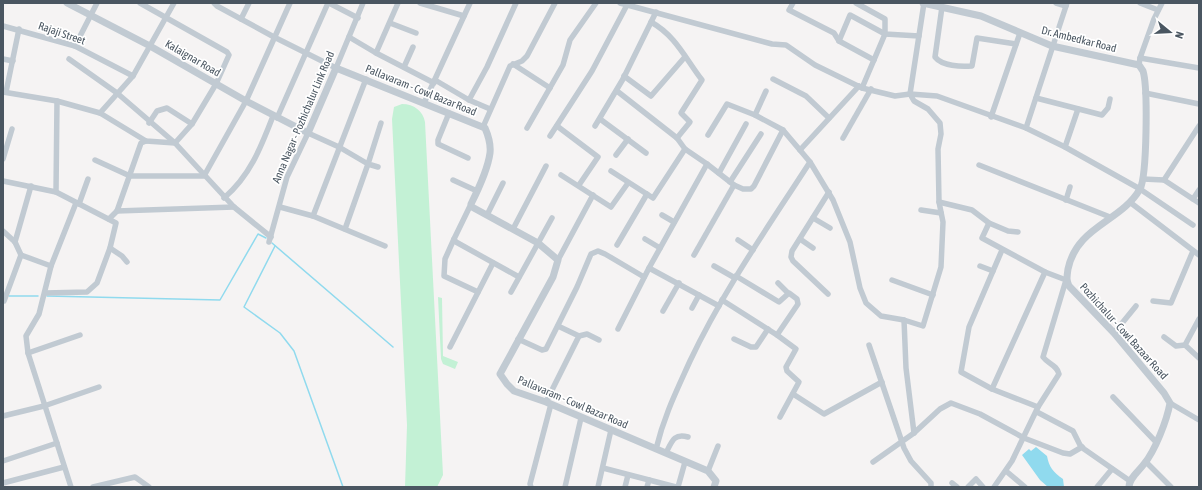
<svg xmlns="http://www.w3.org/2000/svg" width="1202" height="490" font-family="'Asap Condensed',sans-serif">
  <rect width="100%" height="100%" fill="#f5f3f3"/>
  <g fill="#c3f1d5">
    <path d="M402,104C414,104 423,111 425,122L443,475L437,487H405L407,425L392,119L394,107Z"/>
    <polygon points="438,297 442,298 443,356 458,362 455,369 443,364 441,359"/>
  </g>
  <path fill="#90daee" d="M1036,447L1047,456C1049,467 1053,472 1063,479L1064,487H1048L1040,480L1022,455L1029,449L1031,451Z"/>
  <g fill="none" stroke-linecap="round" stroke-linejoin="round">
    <g stroke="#90daee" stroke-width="1.5">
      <polyline points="272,243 393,347"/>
      <polyline points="275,246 244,307 280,333 294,351 343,487"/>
      <polyline points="9,296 38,296"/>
      <polyline points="47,296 220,300 258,234 266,238"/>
    </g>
    <g stroke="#c1cad2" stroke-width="5.5">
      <polyline points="214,3 217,6 274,37 336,68 363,3"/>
      <polyline points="329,3 358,18"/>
      <polyline points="420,3 464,16"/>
      <polyline points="620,3 772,44 786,45 815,65 862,88 895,96 910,94 937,96 1026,128 1065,147 1140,189 1193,225"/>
      <polyline points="793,3 789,10 834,33 839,41 874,60"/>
      <polyline points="856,3 885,19 885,34 862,88"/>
      <polyline points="1056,3 1066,6"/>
      <polyline points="1140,3 1158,10"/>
      <path d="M942,7L935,57C942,66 961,67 972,66L977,38L1016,44"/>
      <polyline points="241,19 249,3"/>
      <path d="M651,22C676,36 685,58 702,80L681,113L690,122L677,138"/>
      <polyline points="390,23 416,33"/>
      <polyline points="3,26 75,46 133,76"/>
      <polyline points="349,37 376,53 434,83"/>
      <polyline points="839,41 850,15 885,34 919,36"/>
      <polyline points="75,46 97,3"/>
      <polyline points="376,53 398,3"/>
      <polyline points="1140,58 1154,19 1162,3"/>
      <polyline points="3,59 13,61"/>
      <polyline points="69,59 117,93 175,143 234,207 271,237"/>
      <polyline points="513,64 550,88"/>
      <polyline points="1139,65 1140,58 1199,68"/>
      <polyline points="404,67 413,47"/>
      <polyline points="624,76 651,96 684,58"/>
      <polyline points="773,79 806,96 829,118"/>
      <polyline points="435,80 469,100 490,109"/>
      <polyline points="617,91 677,138 685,149 707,164 734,185 743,189 751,189 754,186 783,130"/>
      <polyline points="3,92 57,101 100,113 146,141 175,143 192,124 216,84 229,55 227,52 140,3"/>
      <polyline points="6,92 19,29"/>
      <polyline points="1145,93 1199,104"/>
      <polyline points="1036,98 1102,115 1108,108 1110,99"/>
      <polyline points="469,100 487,67 516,3"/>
      <polyline points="424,103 470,3"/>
      <polyline points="100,113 133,76 174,3"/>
      <polyline points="449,113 438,140 438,144 468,158"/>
      <polyline points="755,115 766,91"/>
      <polyline points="991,117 1020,33"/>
      <polyline points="277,118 328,3"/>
      <polyline points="600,119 646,153"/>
      <polyline points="149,123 157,111 167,108 192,124"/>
      <polyline points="557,126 598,157 579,185"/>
      <polyline points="595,126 623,79 656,12"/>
      <polyline points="483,127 510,66 522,61 527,56 555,3"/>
      <polyline points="527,128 563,65 570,40 596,3"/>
      <polyline points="1026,128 1067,3"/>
      <polyline points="708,135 727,104 755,115 783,130 810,162 833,200 850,242 860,288 866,303 881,316 904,320 923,326 941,267 943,222 939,202 938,149 941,134 940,123 928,109 914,101 910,94 924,3"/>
      <polyline points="550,136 592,71 627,5"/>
      <polyline points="843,138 871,89"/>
      <polyline points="1065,147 1078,109"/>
      <polyline points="800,150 859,86"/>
      <polyline points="616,155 628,139"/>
      <polyline points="3,159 12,129"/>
      <polyline points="95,160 130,176 204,176 246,101 290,3"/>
      <polyline points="979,165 1110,217"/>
      <polyline points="378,167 368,164 381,123"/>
      <polyline points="611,171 653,198 685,149"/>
      <polyline points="719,173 746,124"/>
      <polyline points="561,175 611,207 628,183"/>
      <polyline points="1143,179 1164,180 1199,203"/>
      <polyline points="453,180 477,191"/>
      <polyline points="1164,180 1199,126"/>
      <polyline points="3,181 56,192 116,223 110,248 97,283 87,292 45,293"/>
      <polyline points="730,182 761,134"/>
      <polyline points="56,192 57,101"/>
      <path d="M224,198C250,176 261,147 273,116"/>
      <polyline points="1193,199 1199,190"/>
      <polyline points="1066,200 1070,187"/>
      <polyline points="939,202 972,210 989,223 1008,231 1018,232"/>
      <polyline points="1131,203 1199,255"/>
      <polyline points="79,204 88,179"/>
      <polyline points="471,204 454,239 456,242 519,277"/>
      <polyline points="280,207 313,216 385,246"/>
      <polyline points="921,210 941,213"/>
      <polyline points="117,211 234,207"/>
      <polyline points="487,215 503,183"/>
      <polyline points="662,215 674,222"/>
      <polyline points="313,216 366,79"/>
      <polyline points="813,218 830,228"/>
      <polyline points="109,219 117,211 141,143 146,141"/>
      <polyline points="989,223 982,238 1045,272"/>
      <polyline points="513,229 546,166"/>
      <polyline points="3,231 15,242 21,255 4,301"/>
      <polyline points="454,239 445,259 444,276 478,292"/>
      <polyline points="645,239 660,248"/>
      <polyline points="800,239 813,248"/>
      <polyline points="738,240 753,250"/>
      <polyline points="15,242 31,186"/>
      <polyline points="269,242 287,177 308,133 339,147 368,164 345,229"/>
      <polyline points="617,245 647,194"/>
      <polyline points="110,248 122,256 127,262"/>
      <polyline points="1002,250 969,327 961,372 992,389 1038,407"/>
      <polyline points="21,255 51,266"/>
      <polyline points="694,255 734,185"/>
      <polyline points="558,260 593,195"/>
      <polyline points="714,266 735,278"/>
      <polyline points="980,266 993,271"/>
      <polyline points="649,268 719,306"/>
      <polyline points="892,280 933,295"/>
      <polyline points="778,283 788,293"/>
      <polyline points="511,292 552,218"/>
      <polyline points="828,294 793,261 791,257 792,251 829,192"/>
      <polyline points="722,300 777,335 798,304 797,299 789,293 779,302 736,276"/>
      <polyline points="1153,301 1171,303 1193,251"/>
      <polyline points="692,308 699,295"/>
      <polyline points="663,311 679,283"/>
      <polyline points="904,320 906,368 914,433"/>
      <polyline points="618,329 649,268 707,164"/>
      <polyline points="1114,333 1136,306"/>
      <polyline points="777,335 796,349 786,367 787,371 799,382 780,417"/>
      <polyline points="579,336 587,334 599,340"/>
      <polyline points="1164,337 1176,346 1185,345 1199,319"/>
      <polyline points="518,339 542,350 546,349 577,287 591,254 598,251 605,254 644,277"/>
      <polyline points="734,339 751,347 756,347 768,329"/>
      <polyline points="869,345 904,448 911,461 931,483 931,487"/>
      <polyline points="1185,345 1199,358"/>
      <polyline points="450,347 493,263"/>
      <polyline points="28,353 80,335"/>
      <path d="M992,389L1045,272L1066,280L1043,357C1048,364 1057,365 1059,374L1038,407L1012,461L994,487"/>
      <polyline points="793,394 824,414 882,382"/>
      <polyline points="1113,397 1156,442"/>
      <polyline points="546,402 579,336 558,326"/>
      <polyline points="1170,403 1199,420"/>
      <polyline points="1037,412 1073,431 1080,445 1084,449 1130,481"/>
      <polyline points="3,416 44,406 99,387"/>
      <path d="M656,449C664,416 676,392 690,361C723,291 768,227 810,162"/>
      <path d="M666,453C672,441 674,433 688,437"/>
      <polyline points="3,461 57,443"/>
      <polyline points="873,462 914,433 940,409 951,403 980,414 1024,438 1063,453 1070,454 1082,447"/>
      <polyline points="1146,462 1171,487"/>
      <polyline points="603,468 676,487"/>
      <polyline points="708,471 718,446"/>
      <polyline points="1006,471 1025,487"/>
      <polyline points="3,483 64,467"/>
      <polyline points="952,483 957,487"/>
      <polyline points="71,487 28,353 26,336 39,314 51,266 76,203"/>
      <polyline points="93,487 135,477 149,487"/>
      <polyline points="531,487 530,484 551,404"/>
      <polyline points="565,487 581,418"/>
      <polyline points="598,487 611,430"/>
      <polyline points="625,487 628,475"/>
      <polyline points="647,487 649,480"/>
      <polyline points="678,487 685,462"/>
      <polyline points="968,487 976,479 983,487"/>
      <polyline points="1097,487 1112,469"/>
    </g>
    <g stroke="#c1cad2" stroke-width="7">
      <path d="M67,3L150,46L246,101L308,133L336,68L485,128C488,135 491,144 490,153C488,168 478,190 471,204L472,207L538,243L558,260L553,277L500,374L507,384L514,391L546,402L708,471L716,481L714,487"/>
      <path d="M923,3L981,16L1052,46L1139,65L1143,71C1148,87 1147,176 1140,189C1121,222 1077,226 1068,269C1067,276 1066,280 1069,286L1114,333L1164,393L1170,403C1167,420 1155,451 1144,464C1139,471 1129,478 1129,487"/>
    </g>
  </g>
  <g text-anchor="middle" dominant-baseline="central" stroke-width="3.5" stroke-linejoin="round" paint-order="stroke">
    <g font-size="11" fill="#4a5661" stroke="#fff">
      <text transform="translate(62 33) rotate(19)">Rajaji Street</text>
      <text transform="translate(1079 39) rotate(14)">Dr. Ambedkar Road</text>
      <text transform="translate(193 58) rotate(30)">Kalaignar Road</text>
      <text transform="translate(421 90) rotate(22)">Pallavaram - Cowl Bazar Road</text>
      <text transform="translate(303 117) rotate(-67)">Anna Nagar - Pozhichalur Link Road</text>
      <text transform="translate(1124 331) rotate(48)">Pozhichalur - Cowl Bazaar Road</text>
      <text transform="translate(573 402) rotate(23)">Pallavaram - Cowl Bazar Road</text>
    </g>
  </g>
  <rect width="1202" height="490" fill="none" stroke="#4a5661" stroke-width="8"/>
  <g transform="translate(1170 32) rotate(108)" stroke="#ffffff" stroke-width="3" paint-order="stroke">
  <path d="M0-3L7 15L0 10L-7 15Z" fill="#4a5661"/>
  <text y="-6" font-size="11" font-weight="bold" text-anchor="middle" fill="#4a5661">N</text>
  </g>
</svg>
